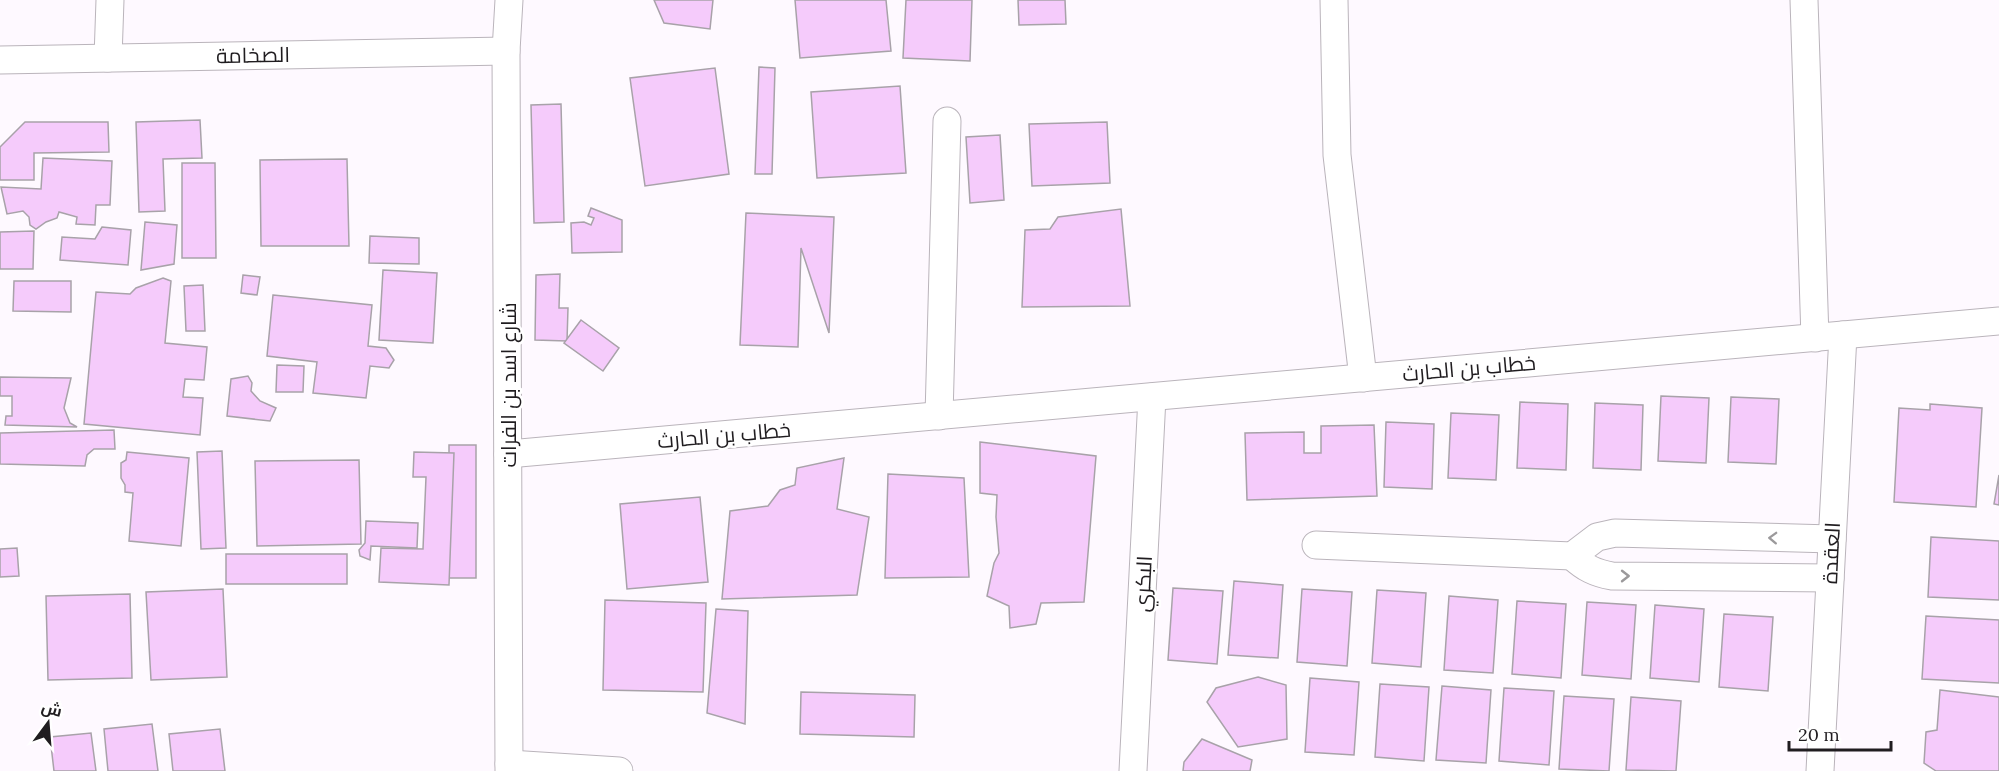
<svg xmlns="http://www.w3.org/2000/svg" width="1999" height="771" font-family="Lora,Cairo,serif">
  <rect width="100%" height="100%" fill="#fef9ff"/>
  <g fill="#f5cbfb" stroke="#a8a2a9" stroke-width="1.5">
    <polygon points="654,0 713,0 710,29 664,23"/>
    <polygon points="795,0 886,0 891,51 800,58"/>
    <polygon points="906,0 972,0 970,61 903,58"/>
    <polygon points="1018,0 1065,0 1066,24 1019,25"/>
    <polygon points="759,67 775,68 772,174 755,174"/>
    <polygon points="715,68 729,174 645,186 630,78"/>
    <polygon points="900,86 906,173 817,178 811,92"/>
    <polygon points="561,104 564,222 534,223 531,105"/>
    <polygon points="200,120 202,158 163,159 165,211 139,212 136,122"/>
    <polygon points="25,122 108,122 109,152 34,153 34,180 0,180 0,147"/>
    <polygon points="1107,122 1110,183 1032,186 1029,124"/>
    <polygon points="1000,135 1004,200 970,203 966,137"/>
    <polygon points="43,158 112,161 110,205 96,205 95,225 76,224 77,217 59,212 57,218 46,222 36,229 30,225 29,217 23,211 7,214 1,187 41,189"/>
    <polygon points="347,159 349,246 261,246 260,160"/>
    <polygon points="182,163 215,163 216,258 182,258"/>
    <polygon points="591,208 622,220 622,252 572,253 571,223 584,222 591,225 594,218 588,216"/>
    <polygon points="1121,209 1130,306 1022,307 1025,230 1050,229 1058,217"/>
    <polygon points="746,213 834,217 829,333 801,248 798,347 740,345"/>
    <polygon points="145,222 177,225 174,264 141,270"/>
    <polygon points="102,227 131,230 128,265 60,260 62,237 95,239"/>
    <polygon points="34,231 33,269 0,269 0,232"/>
    <polygon points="370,236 419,238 419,264 369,263"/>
    <polygon points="383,270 437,273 433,343 379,340"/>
    <polygon points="560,274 559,308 568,308 567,341 535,340 536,275"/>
    <polygon points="243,275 260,277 257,295 241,293"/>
    <polygon points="163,278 171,281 165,343 207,347 204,380 185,379 183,397 203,398 200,435 84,424 96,292 130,294 136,288"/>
    <polygon points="14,281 71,281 71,312 13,311"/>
    <polygon points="203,285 205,331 186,331 184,286"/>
    <polygon points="273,295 372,305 368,346 386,348 394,360 389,368 370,366 366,398 313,393 317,362 267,356"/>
    <polygon points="581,320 619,348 603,371 564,343"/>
    <polygon points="277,365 304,366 303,392 276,392"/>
    <polygon points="248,376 252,383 251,391 260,401 276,408 270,421 227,416 231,379"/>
    <polygon points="0,377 71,378 64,408 70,423 77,427 5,425 6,416 12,416 12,396 0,396"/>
    <polygon points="1661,396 1709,398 1706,463 1658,461"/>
    <polygon points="1731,397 1779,399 1776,464 1728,462"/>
    <polygon points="1520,402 1568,404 1566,470 1517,468"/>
    <polygon points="1595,403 1643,405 1641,470 1593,468"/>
    <polygon points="1930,404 1982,408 1976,507 1894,502 1899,408 1930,410"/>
    <polygon points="1451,413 1499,415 1496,480 1448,478"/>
    <polygon points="1386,422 1434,424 1432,489 1384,487"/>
    <polygon points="1374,425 1377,496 1247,500 1245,433 1304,432 1304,453 1321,453 1321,426"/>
    <polygon points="114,430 115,449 94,449 87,455 85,466 0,464 0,433"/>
    <polygon points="980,442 1096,456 1084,602 1041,603 1036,624 1010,628 1009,606 987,596 994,563 999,553 996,517 997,495 980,493"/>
    <rect x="449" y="445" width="27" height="133"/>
    <polygon points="222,451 226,548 201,549 197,452"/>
    <polygon points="127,452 189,458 181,546 129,541 133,493 125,492 125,485 121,478 121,463 126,460"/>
    <polygon points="414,452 454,453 449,585 379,582 381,548 423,549 426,477 413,477"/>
    <polygon points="844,458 837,509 869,517 857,595 722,599 730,511 768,506 780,490 795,485 797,468"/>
    <polygon points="359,460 361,544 257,546 255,461"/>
    <polygon points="888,474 964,478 969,577 885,578"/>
    <polygon points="1999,475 1999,505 1994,504"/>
    <polygon points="700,497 708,582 627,589 620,504"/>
    <polygon points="366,521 418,523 417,548 371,546 370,560 360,556 359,550 365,543"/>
    <polygon points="1931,537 1999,541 1999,600 1928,597"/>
    <polygon points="17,548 19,576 0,577 0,549"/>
    <rect x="226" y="554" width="121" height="30"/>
    <polygon points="1234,581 1283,585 1278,658 1228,655"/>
    <polygon points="1173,588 1223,591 1217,664 1168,660"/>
    <polygon points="223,589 227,677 151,680 146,592"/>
    <polygon points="1302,589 1352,592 1347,666 1297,662"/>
    <polygon points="1377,590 1426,593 1421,667 1372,663"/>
    <polygon points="130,594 132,678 48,680 46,596"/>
    <polygon points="1449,596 1498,600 1493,673 1444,670"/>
    <polygon points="605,600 706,603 703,692 603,690"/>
    <polygon points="1517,601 1566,604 1561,678 1512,674"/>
    <polygon points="1587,602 1636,605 1631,679 1582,675"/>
    <polygon points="1655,605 1704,609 1699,682 1650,678"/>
    <polygon points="716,609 748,611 745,724 707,713"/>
    <polygon points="1724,614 1773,617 1768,691 1719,687"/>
    <polygon points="1926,616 1999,620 1999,683 1922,679"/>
    <polygon points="1258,677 1286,685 1287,739 1238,747 1207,702 1216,688"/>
    <polygon points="1310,678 1359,682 1354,755 1305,752"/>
    <polygon points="1380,684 1429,687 1424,761 1375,757"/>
    <polygon points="1442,686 1491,690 1486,763 1436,760"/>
    <polygon points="1504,688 1554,691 1549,765 1499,761"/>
    <polygon points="1940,690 1999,697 1999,771 1936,771 1924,763 1926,732 1937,730"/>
    <polygon points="801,692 915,695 914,737 800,734"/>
    <polygon points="1564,696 1614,699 1609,771 1559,769"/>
    <polygon points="1631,697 1681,701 1676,771 1626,770"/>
    <polygon points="152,724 158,771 108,771 104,729"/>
    <polygon points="220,729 225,771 173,771 169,734"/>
    <polygon points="91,733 96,771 54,771 50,737"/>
    <polygon points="1202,739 1252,760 1250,771 1183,771 1184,762"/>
  </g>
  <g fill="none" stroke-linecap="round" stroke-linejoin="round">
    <g stroke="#bab4bb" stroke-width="29">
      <g id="minor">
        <polyline points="509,0 506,51 509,771"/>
        <polyline points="1334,0 1337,155 1363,378"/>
        <polyline points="1804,0 1815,338"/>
        <polyline points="108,58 110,0"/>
        <polyline points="0,60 506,51"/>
        <polyline points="939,416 947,121"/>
        <polyline points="508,454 1999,321"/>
        <polyline points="1316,545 1572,556 1597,537 1615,533 1832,539"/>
        <path d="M1572,556C1585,568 1595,573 1612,576L1830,578"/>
        <polyline points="509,764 619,771"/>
        <polyline points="1133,771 1152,397"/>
        <polyline points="1820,771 1843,335"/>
      </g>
    </g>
    <use href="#minor" stroke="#fff" stroke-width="27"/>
  </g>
  <defs><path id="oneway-chevron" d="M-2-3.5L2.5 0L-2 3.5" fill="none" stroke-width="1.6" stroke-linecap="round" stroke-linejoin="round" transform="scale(1.5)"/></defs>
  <g stroke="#9b999b">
    <use href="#oneway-chevron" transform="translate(1773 538) rotate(-178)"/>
    <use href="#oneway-chevron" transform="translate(1625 576)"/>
  </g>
  <g text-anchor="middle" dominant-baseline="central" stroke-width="5" stroke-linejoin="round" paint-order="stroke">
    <g font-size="21" fill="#201d20" stroke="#fff">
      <text transform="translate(253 55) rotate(-1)">الصخامة</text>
      <text transform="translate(1469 368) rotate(-5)">خطاب بن الحارث</text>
      <text transform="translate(508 385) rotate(-90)">شارع اسد بن الفرات</text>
      <text transform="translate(724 435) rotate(-5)">خطاب بن الحارث</text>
      <text transform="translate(1831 553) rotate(-87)">العقدة</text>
      <text transform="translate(1143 584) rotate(-87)">البكري</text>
    </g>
  </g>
  <g transform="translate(48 723) rotate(16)" stroke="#ffffff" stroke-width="4.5" paint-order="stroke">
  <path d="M0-4.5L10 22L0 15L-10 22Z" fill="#201d20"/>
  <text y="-9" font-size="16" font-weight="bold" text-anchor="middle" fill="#201d20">ش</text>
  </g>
  <path d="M1789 741v9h102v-9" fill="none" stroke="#201d20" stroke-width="3"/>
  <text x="1798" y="741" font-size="18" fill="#201d20" stroke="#ffffff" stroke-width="4.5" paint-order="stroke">20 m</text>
</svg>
